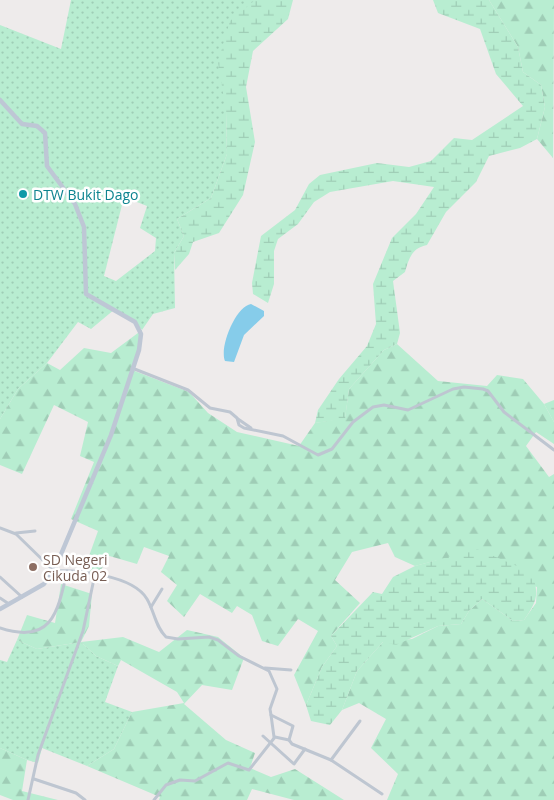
<svg xmlns="http://www.w3.org/2000/svg" width="554" height="800" font-family="'Open Sans',sans-serif">
  <defs>
    <pattern id="green-dots" width="8" height="8" patternUnits="userSpaceOnUse" patternTransform="scale(1.25)"><rect width="8" height="8" fill="#b8edd1"/><path d="M2 2h.1M6 6h.1" fill="none" stroke="#9fcdb6" stroke-width="1.8" stroke-linecap="round"/></pattern>
    <pattern id="forest-firs" width="22" height="20" patternUnits="userSpaceOnUse" patternTransform="scale(1.25)"><rect width="22" height="20" fill="#b8edd1"/><path d="M5 1l3.5 6h-7zM16 11l3.5 6h-7z" fill="#9fcdb6"/></pattern>
    <pattern id="wetland-marsh" width="20" height="14" patternUnits="userSpaceOnUse" patternTransform="scale(1.25)"><rect width="20" height="14" fill="#b8edd1"/><path d="M1 5h8M5 5V1M11 12h8M15 12V8" fill="none" stroke="#9fcdb6"/></pattern>
  </defs>
  <rect width="100%" height="100%" fill="#eeebeb"/>
  <g fill="url(#green-dots)" fill-rule="evenodd">
    <path d="M71,0H255L226,111L227,154L211,198L177,219L184,236L174,253L175,308L153,314L142,330L131,318L115,309L91,329L78,322L47,363L18,389L0,419V25L61,49ZM124,197L147,206L140,228L156,238L155,251L116,281L104,276Z"/>
    <polygon points="17,640 37,649 81,642 96,656 118,666 105,702 132,712 114,749 87,766 42,748 38,763 27,760 0,748 0,660 7,662"/>
  </g>
  <g fill="url(#forest-firs)">
    <polygon points="489,0 554,0 553,158 537,139 545,107 541,85 523,72 518,47"/>
    <polygon points="142,330 141,343 132,370 189,392 208,413 237,432 299,446 315,423 345,418 349,389 384,350 397,344 438,381 487,386 497,375 523,379 544,404 554,422 554,444 536,432 526,446 549,477 554,474 554,800 387,800 398,774 371,748 386,719 359,703 342,710 357,671 383,642 412,639 438,626 461,624 469,611 482,599 513,621 524,620 536,603 537,587 438,560 415,566 395,557 388,543 352,552 335,580 360,603 331,636 337,646 322,667 306,705 294,675 318,631 298,619 278,646 262,641 252,615 237,606 232,613 200,594 184,617 167,601 177,585 161,572 169,556 144,547 137,564 106,555 101,572 84,570 98,531 71,519 94,462 80,456 88,422 54,405 22,474 0,465 0,419 18,389 47,363 60,370 84,348 111,353"/>
    <polygon points="61,584 92,594 89,626 81,642 123,637 159,652 187,630 218,637 244,658 232,690 202,685 184,704 226,740 255,753 250,768 271,777 295,769 344,800 294,800 252,789 247,800 159,800 160,797 87,766 114,749 132,712 184,703 177,692 121,660 118,666 96,656 81,642 37,649 17,640 27,615 55,623"/>
    <polygon points="0,748 27,760 22,791 58,800 13,800 0,795"/>
  </g>
  <g fill="url(#wetland-marsh)">
    <polygon points="255,0 293,0 288,19 253,51 246,87 255,142 243,195 219,233 193,242 189,254 175,270 174,253 184,236 177,219 211,198 227,154 226,111 218,62 230,21"/>
    <path d="M433,0H489L518,47L523,72L541,85L545,107L537,139L520,148L489,156L476,182L446,212L427,245C412,248 409,258 405,272L393,281L400,333L397,344L384,350L349,389L345,419L315,423L318,410L339,379L367,346L376,324L373,284L392,238L416,214L434,187L393,181L330,192L314,202L298,224L278,239L274,251V284L268,303L253,294L252,283L261,236L295,210L309,184L320,175L377,163L409,167L431,161L454,138L472,140L523,106L496,74L480,29L438,13Z"/>
    <polygon points="554,400 554,422 544,404"/>
    <path d="M477,549L531,572C540,594 537,601 524,620L513,621L482,599L469,611L461,624L438,626L396,645L383,642L357,671L342,710L330,725L311,721L306,705L322,667L337,646L331,636L373,592L382,594L393,577L415,566Z"/>
  </g>
  <path fill="#86ccea" d="M251,304L264,311V316L244,335L234,362L225,361C219,347 236,306 251,304Z"/>
  <g fill="none" stroke-linecap="round" stroke-linejoin="round">
    <g stroke="#bec6d1" stroke-width="3">
      <polyline points="132,368 188,390 210,408 230,412 237,418 239,425 244,428 283,436 318,455 332,449 353,422 373,407 384,405 408,410 453,389 464,387 483,389 488,391 504,412 554,450"/>
      <polyline points="238,419 251,428"/>
      <path d="M0,528L16,534L54,571C78,570 133,575 147,599C155,613 155,626 166,637L178,639L209,637L218,640L239,656L269,671L277,689L270,709L271,715L293,726L289,740L292,744L331,760L382,794"/>
      <polyline points="16,533 35,531"/>
      <polyline points="0,577 22,597"/>
      <polyline points="0,598 9,604"/>
      <polyline points="151,607 162,589"/>
      <path d="M0,628C52,645 58,612 67,571"/>
      <polyline points="265,668 291,670"/>
      <polyline points="271,715 274,737"/>
      <polyline points="263,736 294,764 305,749"/>
      <polyline points="331,760 360,721"/>
      <polyline points="34,779 76,793 85,800"/>
      <polyline points="28,800 38,755 83,631 95,574"/>
      <polyline points="154,800 166,785 180,780 195,781 228,763 249,770 275,737 289,740"/>
    </g>
    <polyline stroke="#bec7d5" stroke-width="4.5" points="0,100 22,124 37,126 45,133 47,166 75,204 84,227 86,294 135,322 141,334 139,350 111,435 54,571 44,584 0,609"/>
  </g>
  <circle fill="#0f9aa8" stroke="#fff" stroke-width="2" cx="23" cy="194" r="5"/>
  <circle fill="#8d6e63" stroke="#fff" stroke-width="2" cx="33" cy="567" r="5"/>
  <g text-anchor="middle" dominant-baseline="central" stroke-width="5" stroke-linejoin="round" paint-order="stroke">
    <g font-size="14" fill="#0d838f" stroke="#fff" text-anchor="start">
      <text x="33" y="194">DTW Bukit Dago</text>
    </g>
    <g font-size="14" fill="#785e54" stroke="#fff" text-anchor="start">
      <text x="43" y="559">SD Negeri<tspan x="43" dy="16">Cikuda 02</tspan></text>
    </g>
  </g>
</svg>
